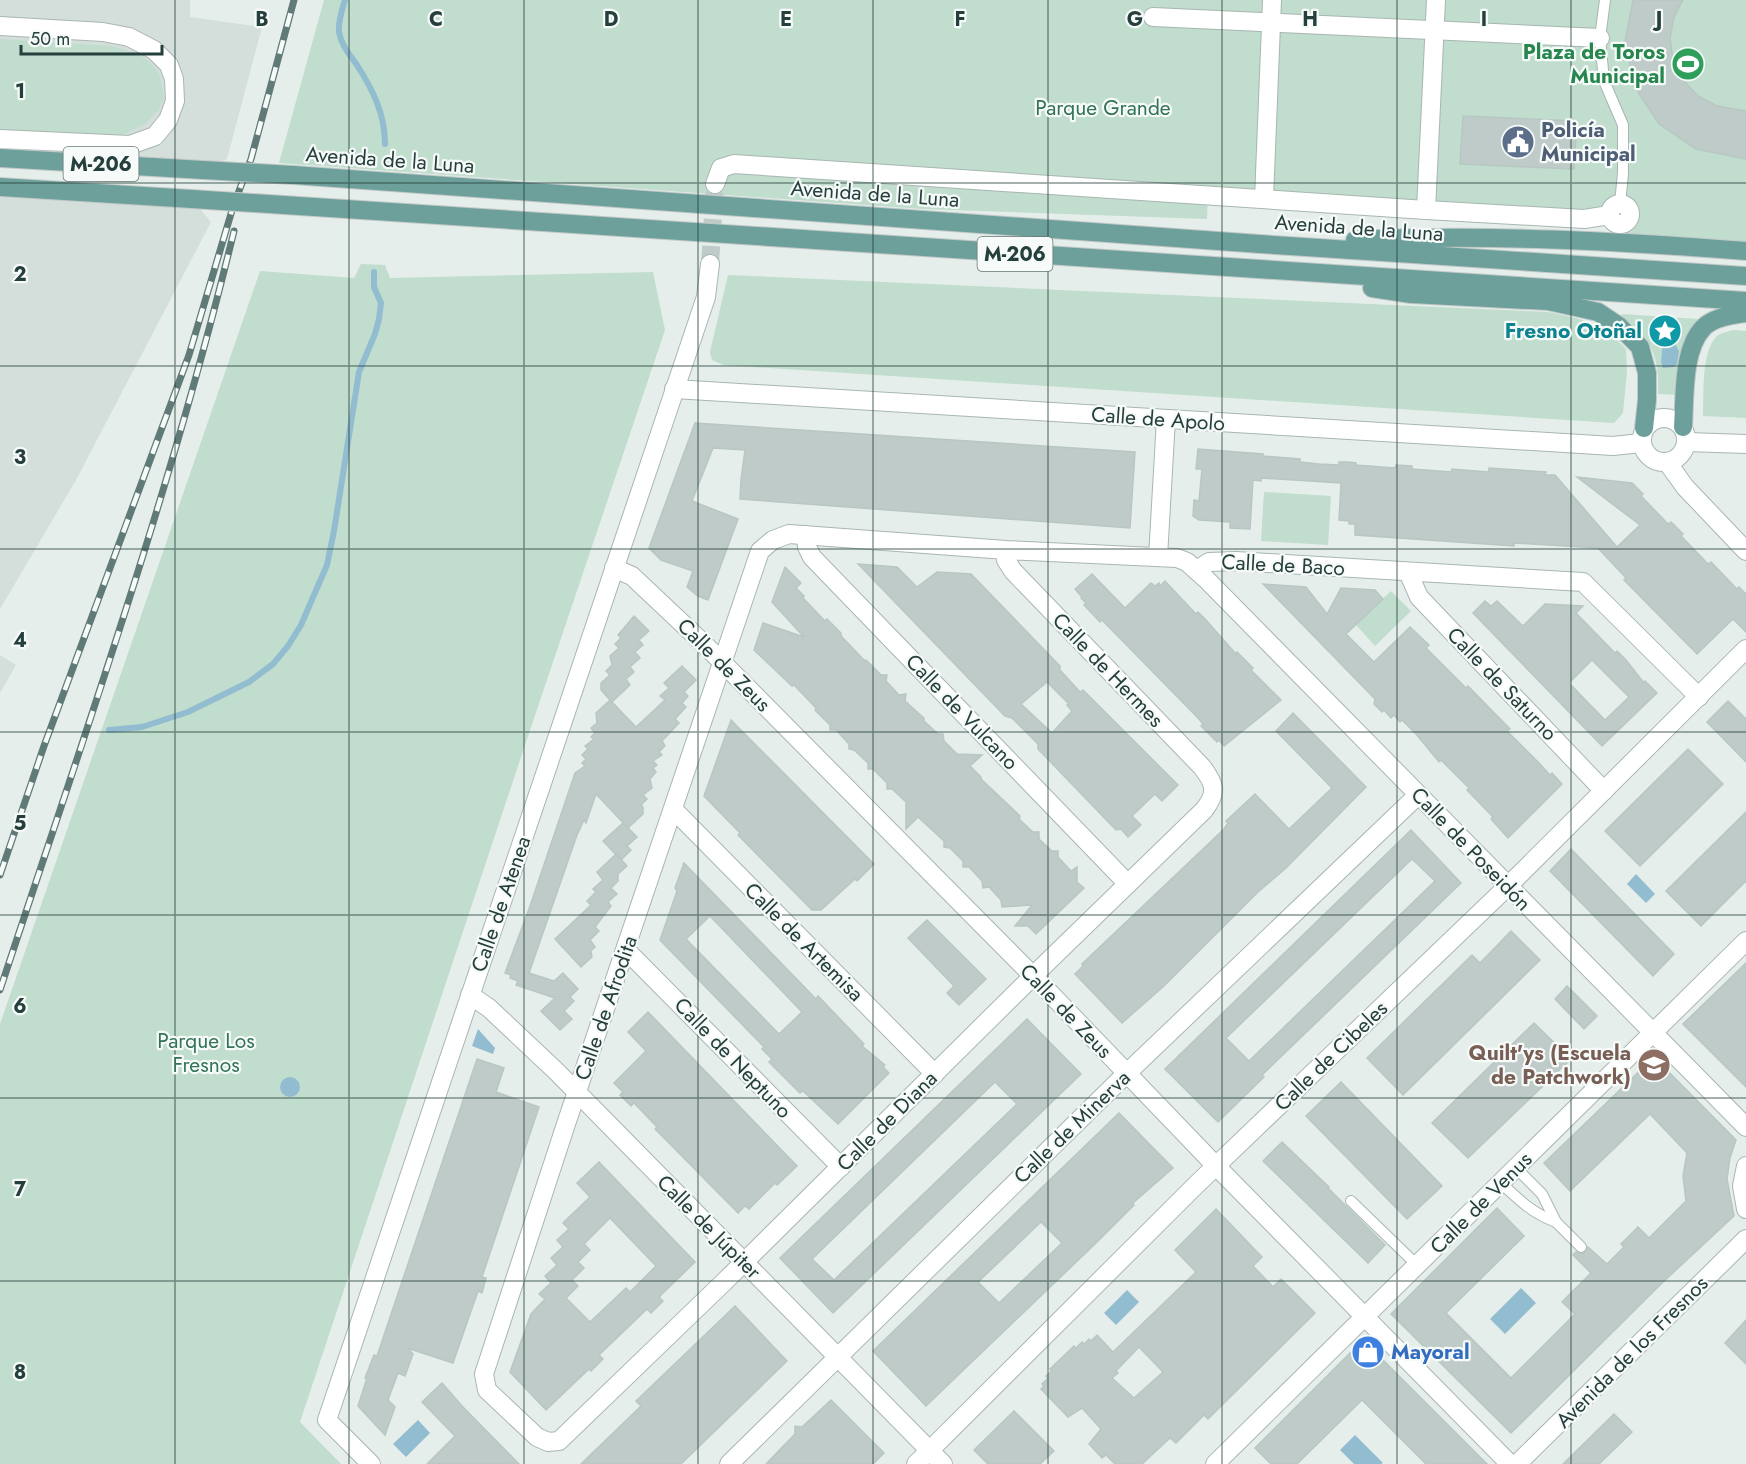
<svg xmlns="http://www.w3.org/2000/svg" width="1746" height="1464" font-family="Jost,sans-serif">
  <rect width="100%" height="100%" fill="#e6eeeb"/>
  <g fill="#d4dedb">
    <polygon points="0,0 190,0 190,17 262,27 227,159 203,170 0,158"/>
    <polygon points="0,187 192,199 211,222 76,480 0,609"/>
    <polygon points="0,655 16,665 0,693"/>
  </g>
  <g fill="#c0ddcd">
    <polygon points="324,0 1746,0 1746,251 1623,242 1622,224 1612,220 1208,196 1207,219 922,209 279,163"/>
    <polygon points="0,39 112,46 136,53 148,60 160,75 164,98 158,111 145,124 122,135 0,130"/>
    <polygon points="361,264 385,265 390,278 653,272 665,330 524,748 300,1422 341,1464 0,1464 0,1024 260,271 354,278"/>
    <path d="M728,275L1548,312C1582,319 1602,322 1626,349L1627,371L1623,413L1614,423L723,365L712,360L710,352Z"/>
    <path d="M1622,314L1698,319L1679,395L1658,394C1660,359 1652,336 1621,317Z"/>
    <path d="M1733,330L1746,331V418L1703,416C1704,395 1701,353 1716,337C1720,333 1727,332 1733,330Z"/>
    <polygon points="1264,492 1331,496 1328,545 1261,541"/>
    <polygon points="1391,591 1411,611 1375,646 1356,625"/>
  </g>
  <g fill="#92bccf">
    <path d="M1660,322C1675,323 1679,330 1675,344L1679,351L1677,364L1674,367L1663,368L1661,362L1663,339L1654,333L1651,327L1654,323Z"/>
    <polygon points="1636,874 1655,894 1646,903 1627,884"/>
    <polygon points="478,1029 495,1048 493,1054 472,1046"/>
    <circle cx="290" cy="1087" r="10"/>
    <polygon points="1521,1288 1536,1303 1505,1334 1490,1319"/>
    <polygon points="1127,1290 1139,1302 1116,1325 1104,1313"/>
    <polygon points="418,1420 430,1433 406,1457 393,1444"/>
    <polygon points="1355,1435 1383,1463 1381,1464 1354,1464 1340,1450"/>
  </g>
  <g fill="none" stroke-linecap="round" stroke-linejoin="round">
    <g stroke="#92bccf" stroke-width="6">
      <path d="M345,0C342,10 338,21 339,32C341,45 350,55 357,65C373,90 385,114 385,144"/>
      <polyline points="109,730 142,727 188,712 249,682 273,664 288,646 301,625 327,565 334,531 359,372 375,334 379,319 381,303 374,287 374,272"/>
    </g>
  </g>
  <g fill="#becbc8" stroke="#b8c7c3" stroke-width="1.5" fill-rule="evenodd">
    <polygon points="1633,0 1683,0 1674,17 1670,38 1673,60 1683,80 1698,96 1717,106 1746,111 1746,159 1696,149 1659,124 1634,86 1625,42"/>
    <polygon points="1463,116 1577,121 1574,169 1460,164"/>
    <polygon points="695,423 1135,452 1130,528 740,499 741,480 745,450 713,448 692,501 738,519 708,600 698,596 687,587 693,571 661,560 649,548"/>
    <polygon points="1198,449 1263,454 1263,456 1300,459 1300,462 1319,464 1339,465 1339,462 1348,462 1356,463 1356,465 1395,468 1396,465 1412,466 1412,469 1451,472 1452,469 1489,472 1489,468 1546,472 1545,475 1555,475 1617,547 1640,525 1577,477 1632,483 1643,494 1641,496 1668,524 1671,522 1683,534 1681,536 1708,564 1711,562 1737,589 1739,587 1746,594 1746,632 1733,619 1697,654 1624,580 1626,578 1598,548 1514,543 1514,546 1355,535 1355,524 1349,524 1349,521 1339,520 1341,483 1261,478 1261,481 1253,480 1250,529 1230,528 1230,522 1199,520 1193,516 1194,500 1199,501 1202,469 1196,469"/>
    <path d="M858,564L897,567L917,587L937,572L971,574L1060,666V670L1080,692L1083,690L1178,785L1162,801L1155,794L1132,816L1141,825L1128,837L1121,829L1116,830L1038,749V744L1012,718L1005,716ZM1047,682L1069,704L1067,705L1072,711L1052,733L1021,704Z"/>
    <polygon points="785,567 801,583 796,588 804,596 803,598 825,621 827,619 841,633 841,636 865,661 866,660 881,675 887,675 886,681 899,695 906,694 905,701 924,718 924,721 938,734 943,734 944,741 957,754 982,755 970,766 981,777 981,779 1020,816 1019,819 1033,832 1039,832 1039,839 1052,851 1058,851 1058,857 1071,871 1077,867 1077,882 1084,888 1036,934 1028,926 1015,926 1032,905 1002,907 1001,900 989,887 983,888 982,881 969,867 963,867 963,861 950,848 944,847 944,841 918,817 906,829 906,802 892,789 887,789 887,783 873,769 868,769 868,763 854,750 849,749 849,744 836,730 830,730 830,725 815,710 816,708 794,685 792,686 754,650 763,623 804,637 772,602"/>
    <polygon points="1092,574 1125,608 1151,583 1155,586 1159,583 1160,586 1165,581 1196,614 1198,612 1206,620 1236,654 1237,652 1253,668 1251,670 1281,700 1224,746 1219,740 1217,742 1201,726 1203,724 1199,719 1102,620 1100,622 1084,605 1086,603 1081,598 1082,597 1075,589"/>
    <polygon points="1263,584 1306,587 1327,614 1341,588 1375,590 1383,599 1346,634 1374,662 1410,627 1429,645 1426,648 1466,688 1468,686 1510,729 1507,731 1539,763 1550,775 1552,773 1562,784 1508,838 1491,819 1493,817 1467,790 1469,788 1441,760 1439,762 1416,734 1402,720 1400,722 1394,715 1391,718 1384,710 1382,712 1374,704 1375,699"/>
    <path d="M1485,601L1491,606L1497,601L1523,626L1545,604L1583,606L1576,613L1615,653L1617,651L1626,660L1644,683L1645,681L1657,693L1602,746L1473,613ZM1592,660L1629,697L1605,720L1569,683Z"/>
    <polygon points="634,616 649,631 639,640 643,645 635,652 640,658 630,667 634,672 626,679 630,685 612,702 636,727 665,700 660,696 669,688 664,683 682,666 696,680 684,692 688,696 682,703 686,707 675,719 679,723 662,741 665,746 659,752 662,755 653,761 657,765 653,768 656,772 650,779 652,788 643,795 647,799 641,805 643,807 643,814 628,828 596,794 586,823 584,820 577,835 529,973 554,981 563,973 578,989 570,997 574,1001 564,1011 572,1019 560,1030 541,1011 555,998 516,985 518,981 510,978 511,975 505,973 529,909 575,773 585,766 582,763 586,759 582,755 588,749 585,746 594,739 591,737 595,733 591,728 597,723 596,713 610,700 601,690 601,683 610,675 606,671 612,665 610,656 619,648 615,644 621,638 618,635"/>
    <polygon points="1728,701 1746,719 1746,762 1707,722"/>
    <polygon points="1293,713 1366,787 1286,868 1258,892 1164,986 1122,1023 1075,974 1083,966 1082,964 1224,829 1228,823 1226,821 1255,794 1289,829 1332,788 1276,731"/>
    <polygon points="731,720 874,864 857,881 855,879 821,910 812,910 738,835 740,833 704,796"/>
    <polygon points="1688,749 1723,784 1640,866 1605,831"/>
    <polygon points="1746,812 1746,881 1701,926 1666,891"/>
    <polygon points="623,823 637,837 627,846 631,850 621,860 603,841"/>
    <path d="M1411,830L1461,883L1262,1075L1264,1077L1218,1122L1165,1069ZM1412,859L1435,881L1249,1061L1226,1038Z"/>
    <polygon points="1571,849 1674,954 1653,976 1550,871"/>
    <polygon points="616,854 627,866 618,874 618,881 611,888 617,894 608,902 611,906 595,927 599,931 590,940 595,947 591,951 592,957 581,967 555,939 591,905 587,901 596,892 593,889 603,880 597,872"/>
    <path d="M684,863L816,999L818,996L864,1044L862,1046L885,1065L883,1067L889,1073L838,1124L803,1091L800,1093L769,1062L772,1059L762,1049L764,1047L660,940L677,891L675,888ZM710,916L802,1012L779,1034L686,939Z"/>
    <polygon points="927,920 986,979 959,1005 947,993 954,986 908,938"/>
    <polygon points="1511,931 1540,960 1403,1095 1367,1058 1472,955 1480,963"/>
    <polygon points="1746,963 1746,1087 1683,1024"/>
    <polygon points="1567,986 1597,1016 1584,1029 1555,999"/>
    <polygon points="648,1012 797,1166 777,1185 775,1183 749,1209 745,1206 738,1213 667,1141 655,1129 657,1127 634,1103 631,1106 620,1095 623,1092 614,1083 646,1051 628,1032"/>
    <path d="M1027,1019L1081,1074L833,1313L780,1258ZM995,1082L1017,1104L834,1280L812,1259Z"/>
    <polygon points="1534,1023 1571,1059 1468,1158 1432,1123"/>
    <polygon points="1654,1057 1736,1140 1730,1158 1727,1179 1734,1216 1662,1283 1511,1433 1391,1314 1497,1208 1524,1236 1446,1313 1511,1378 1575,1314 1562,1302 1591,1273 1573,1255 1576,1252 1583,1254 1588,1247 1607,1264 1624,1247 1621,1244 1638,1227 1649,1238 1686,1201 1683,1176 1687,1153 1650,1114 1570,1191 1544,1163"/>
    <polygon points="477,1059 504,1068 496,1092 539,1107 482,1277 486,1278 482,1293 478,1291 453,1363 407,1348 413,1354 405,1376 398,1373 388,1400 395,1407 385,1435 358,1406 367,1378 365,1378 374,1355 377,1356"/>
    <polygon points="1341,1082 1442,1186 1407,1219 1306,1116"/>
    <path d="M1119,1113L1173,1168L1133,1203L1134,1205L1095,1244L926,1406L873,1351ZM1041,1222L1062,1243L999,1303L978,1282Z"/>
    <polygon points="1282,1142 1329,1187 1328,1188 1385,1245 1368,1263 1263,1161"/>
    <path d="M599,1162L695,1262L659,1297L663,1301L651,1313L647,1309L599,1355L603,1359L591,1371L589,1369L546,1410L510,1372L531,1314L545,1299L539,1294L551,1283L545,1276L557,1265L551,1258L563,1247L557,1240L569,1229L563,1223L590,1197L577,1183ZM610,1218L656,1266L630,1292L626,1288L590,1322L566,1298L578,1286L572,1280L584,1268L578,1262L590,1250L584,1244Z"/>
    <path d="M1216,1209L1262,1257L1253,1266L1273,1287L1281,1279L1315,1313L1208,1419L1204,1415L1176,1443L1170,1438L1142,1464H1115L1106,1455L1102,1458L1089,1444L1101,1429L1082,1408L1068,1417L1041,1389L1044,1386L1042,1384L1048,1378L1046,1376L1052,1371L1050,1369L1074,1346L1076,1348L1082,1342L1084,1344L1089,1339L1091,1341L1097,1335L1113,1352L1196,1272L1175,1250ZM1139,1347L1163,1372L1134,1398L1112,1378L1118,1373L1116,1371Z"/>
    <polygon points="735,1306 787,1361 681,1464 581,1464 641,1406 636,1401"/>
    <polygon points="1746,1320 1746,1364 1725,1343"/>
    <polygon points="1363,1340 1487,1464 1426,1464 1362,1400 1297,1464 1271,1464 1255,1448"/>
    <polygon points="442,1383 463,1407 519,1464 427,1464 455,1436 422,1402"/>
    <polygon points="831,1400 884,1453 873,1464 766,1464 795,1434 795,1426 802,1427"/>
    <polygon points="1014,1411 1054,1451 1040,1464 988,1464 974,1450"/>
    <polygon points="1614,1414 1632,1432 1599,1464 1563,1464"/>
  </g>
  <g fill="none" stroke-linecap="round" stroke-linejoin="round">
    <polyline stroke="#bfcbc8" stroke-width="18" stroke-dasharray="18 9" stroke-linecap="butt" points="710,264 715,184"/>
    <g stroke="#a8b6b3" stroke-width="12">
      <g id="lane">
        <polyline points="1605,0 1600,38 1604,81 1623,125 1623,173 1620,204"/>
        <polyline points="1516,1168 1542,1194 1556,1222 1581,1247"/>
        <path d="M1501,1183C1519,1200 1532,1213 1556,1222"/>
        <polyline points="1351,1201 1417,1265"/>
      </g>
    </g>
    <g stroke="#a8b6b3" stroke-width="20">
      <g id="street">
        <polyline points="1153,17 1600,38"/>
        <polyline points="0,26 103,32 129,37 154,50 169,65 174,79 175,101 168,120 155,136 130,145 0,139"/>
        <polyline points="715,184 721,168 734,164 1426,210 1584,219 1610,215"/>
        <polyline points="1264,199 1272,0"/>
        <circle cx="1620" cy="214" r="10"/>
        <polyline points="1426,210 1436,0"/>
        <polyline points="674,389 1613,446 1641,443"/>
        <circle cx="1664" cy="440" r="22"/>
        <polyline points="1687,442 1746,444"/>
        <polyline points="1667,462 1685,487 1746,551"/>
        <polyline points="806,535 807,547 812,557 1128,884"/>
        <path d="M1006,550V560L1013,571L1202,767C1215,784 1218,792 1204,810L1033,976L724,1282L559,1441L548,1442L537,1437L487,1390L484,1374L566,1124L760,551L773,540L789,534L1006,550L1177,558L1187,562L1206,579L1746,1127"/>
        <polyline points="1158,557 1166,419"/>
        <polyline points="614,568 632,576 702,642 1047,990 1216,1166 1510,1464"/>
        <polyline points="1197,570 1209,562 1236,561 1583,582 1699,697"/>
        <polyline points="1408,572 1419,597 1604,791"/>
        <polyline points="673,809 935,1074"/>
        <polyline points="626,950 841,1167"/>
        <polyline points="470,995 489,1008 557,1072 943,1464"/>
        <polyline points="1746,1166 1742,1186 1746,1209"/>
        <polyline points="371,1464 327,1420 706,297 710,264"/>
        <polyline points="729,1464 1127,1073 1418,795"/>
        <polyline points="916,1464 1197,1184 1508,886 1746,649"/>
        <polyline points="1215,1464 1746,941"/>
        <polyline points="1517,1464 1746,1239"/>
      </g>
    </g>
    <g stroke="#c2c9c8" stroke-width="20">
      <g id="primary">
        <polyline points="0,158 203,170"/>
        <polyline points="293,175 1260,244 1746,276"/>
        <polyline points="0,187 192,199"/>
        <polyline points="284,205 1746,301"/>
        <path d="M1355,240C1486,234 1616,241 1746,251"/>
        <polyline points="1372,288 1411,294 1548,301 1598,312 1619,326 1640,347 1647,373 1647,400 1644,428"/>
        <path d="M1683,427C1685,399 1682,350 1703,328C1713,317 1732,315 1746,313"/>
      </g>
    </g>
    <use href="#lane" stroke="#fff" stroke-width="10"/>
    <use href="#street" stroke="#fff" stroke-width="18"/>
    <use href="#primary" stroke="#6da09b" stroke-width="18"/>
    <g stroke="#607a77" stroke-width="7">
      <g id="rail">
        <polyline points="0,875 44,746 189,355 233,207 251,159 294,0"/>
        <path d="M0,990C83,739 172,488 234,231"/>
      </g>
    </g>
    <use href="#rail" stroke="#f6faf9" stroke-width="4.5" stroke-dasharray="14" stroke-linecap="butt"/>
    <g stroke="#c2c9c8" stroke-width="20" stroke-linecap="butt">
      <g id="primary-bridge">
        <polyline points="203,170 293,175"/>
        <polyline points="192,199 284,205"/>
      </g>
    </g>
    <use href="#primary-bridge" stroke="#6da09b" stroke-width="18"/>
  </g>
  <path fill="none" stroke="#253f3c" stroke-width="1.5" stroke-opacity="0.55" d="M175,0V1464M349,0V1464M524,0V1464M698,0V1464M873,0V1464M1048,0V1464M1222,0V1464M1397,0V1464M1571,0V1464M0,183H1746M0,366H1746M0,549H1746M0,732H1746M0,915H1746M0,1098H1746M0,1281H1746"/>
  <defs>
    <g id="stadium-disc" transform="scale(1.725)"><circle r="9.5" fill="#2e9e5b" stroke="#f6faf9"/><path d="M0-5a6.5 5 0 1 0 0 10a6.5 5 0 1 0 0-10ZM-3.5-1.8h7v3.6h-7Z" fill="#fff"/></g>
    <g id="civic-disc" transform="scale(1.725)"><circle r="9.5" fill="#5c6f8a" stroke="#f6faf9"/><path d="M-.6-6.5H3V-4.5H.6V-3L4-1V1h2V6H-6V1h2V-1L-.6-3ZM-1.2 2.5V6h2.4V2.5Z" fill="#fff"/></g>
    <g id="sight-disc" transform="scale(1.725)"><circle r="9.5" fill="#0f9aa8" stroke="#f6faf9"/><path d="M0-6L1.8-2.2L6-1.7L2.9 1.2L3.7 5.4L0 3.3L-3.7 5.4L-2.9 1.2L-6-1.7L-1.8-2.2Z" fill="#fff"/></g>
    <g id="school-disc" transform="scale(1.725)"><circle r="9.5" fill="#8d6e63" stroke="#f6faf9"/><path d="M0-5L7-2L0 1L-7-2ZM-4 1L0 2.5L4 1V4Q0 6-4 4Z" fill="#fff"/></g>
    <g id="shop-disc" transform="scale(1.725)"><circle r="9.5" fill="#3f7fe0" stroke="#f6faf9"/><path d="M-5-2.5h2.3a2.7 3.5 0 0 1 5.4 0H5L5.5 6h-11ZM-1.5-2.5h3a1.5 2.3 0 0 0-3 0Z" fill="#fff"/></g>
  </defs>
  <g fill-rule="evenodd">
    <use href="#stadium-disc" x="1688" y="64"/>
    <use href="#civic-disc" x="1518" y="142"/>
    <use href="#sight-disc" x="1665" y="331"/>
    <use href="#school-disc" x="1654" y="1065"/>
    <use href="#shop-disc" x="1368" y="1352"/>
  </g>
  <g text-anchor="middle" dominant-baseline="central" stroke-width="4.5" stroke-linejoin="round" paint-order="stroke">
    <g fill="#f6faf9" stroke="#647775" stroke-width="1.5">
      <rect x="63.5" y="147" width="75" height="34" rx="4.5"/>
      <rect x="977.5" y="237" width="75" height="34" rx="4.5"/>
    </g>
    <g font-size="20" font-weight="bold" fill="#253f3c">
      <text x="101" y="164">M-206</text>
      <text x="1015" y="254">M-206</text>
    </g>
    <g font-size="21" font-weight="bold" fill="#27864d" stroke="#f6faf9" text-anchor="end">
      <text x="1665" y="52">Plaza de Toros<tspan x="1665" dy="24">Municipal</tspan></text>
    </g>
    <g font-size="21" fill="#327455" stroke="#f6faf9">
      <text x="1103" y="108">Parque Grande</text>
      <text x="206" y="1041">Parque Los<tspan x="206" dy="24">Fresnos</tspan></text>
    </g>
    <g font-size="21" font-weight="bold" fill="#4e5e75" stroke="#f6faf9" text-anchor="start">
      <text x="1541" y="130">Policía<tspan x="1541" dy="24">Municipal</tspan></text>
    </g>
    <g font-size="21" fill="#253f3c" stroke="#f6faf9">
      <text transform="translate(390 160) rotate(4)">Avenida de la Luna</text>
      <text transform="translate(875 194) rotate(4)">Avenida de la Luna</text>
      <text transform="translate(1359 228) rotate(4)">Avenida de la Luna</text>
      <text transform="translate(1158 419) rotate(4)">Calle de Apolo</text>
      <text transform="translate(1283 565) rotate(3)">Calle de Baco</text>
      <text transform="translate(724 665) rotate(45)">Calle de Zeus</text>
      <text transform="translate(1108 670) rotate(46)">Calle de Hermes</text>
      <text transform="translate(1502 684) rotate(46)">Calle de Saturno</text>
      <text transform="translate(962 712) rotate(46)">Calle de Vulcano</text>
      <text transform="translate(1471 849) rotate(46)">Calle de Poseidón</text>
      <text transform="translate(501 904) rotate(-71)">Calle de Atenea</text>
      <text transform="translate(804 942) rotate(45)">Calle de Artemisa</text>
      <text transform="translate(606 1008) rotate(-71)">Calle de Afrodita</text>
      <text transform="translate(1066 1011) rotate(46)">Calle de Zeus</text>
      <text transform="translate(1331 1056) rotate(-44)">Calle de Cibeles</text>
      <text transform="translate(733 1058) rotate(46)">Calle de Neptuno</text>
      <text transform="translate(887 1121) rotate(-45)">Calle de Diana</text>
      <text transform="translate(1072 1127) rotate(-44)">Calle de Minerva</text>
      <text transform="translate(1481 1203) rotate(-45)">Calle de Venus</text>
      <text transform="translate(709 1227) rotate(45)">Calle de Júpiter</text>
      <text transform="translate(1632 1352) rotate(-45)">Avenida de los Fresnos</text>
    </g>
    <g font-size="21" font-weight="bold" fill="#0d838f" stroke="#f6faf9" text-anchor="end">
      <text x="1642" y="331">Fresno Otoñal</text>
    </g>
    <g font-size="21" font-weight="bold" fill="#785e54" stroke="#f6faf9" text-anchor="end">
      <text x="1631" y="1053">Quilt'ys (Escuela<tspan x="1631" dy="24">de Patchwork)</tspan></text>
    </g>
    <g font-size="21" font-weight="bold" fill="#366cbe" stroke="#f6faf9" text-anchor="start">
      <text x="1391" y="1352">Mayoral</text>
    </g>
  </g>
  <g font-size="20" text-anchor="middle" font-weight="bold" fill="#253f3c" stroke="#f6faf9" stroke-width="4.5" stroke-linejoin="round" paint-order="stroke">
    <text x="262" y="26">B</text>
    <text x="436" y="26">C</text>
    <text x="611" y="26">D</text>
    <text x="786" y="26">E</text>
    <text x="960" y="26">F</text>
    <text x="1135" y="26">G</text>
    <text x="1310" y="26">H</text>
    <text x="1484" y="26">I</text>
    <text x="1659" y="26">J</text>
    <text x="20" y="98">1</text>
    <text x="20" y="281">2</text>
    <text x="20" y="464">3</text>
    <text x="20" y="647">4</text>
    <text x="20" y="830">5</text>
    <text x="20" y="1013">6</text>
    <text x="20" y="1196">7</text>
    <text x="20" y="1379">8</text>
  </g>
  <path d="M21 45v9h141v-9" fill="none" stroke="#253f3c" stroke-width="3"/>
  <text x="30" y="45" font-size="18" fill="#253f3c" stroke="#f6faf9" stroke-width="4.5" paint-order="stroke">50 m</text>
</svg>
